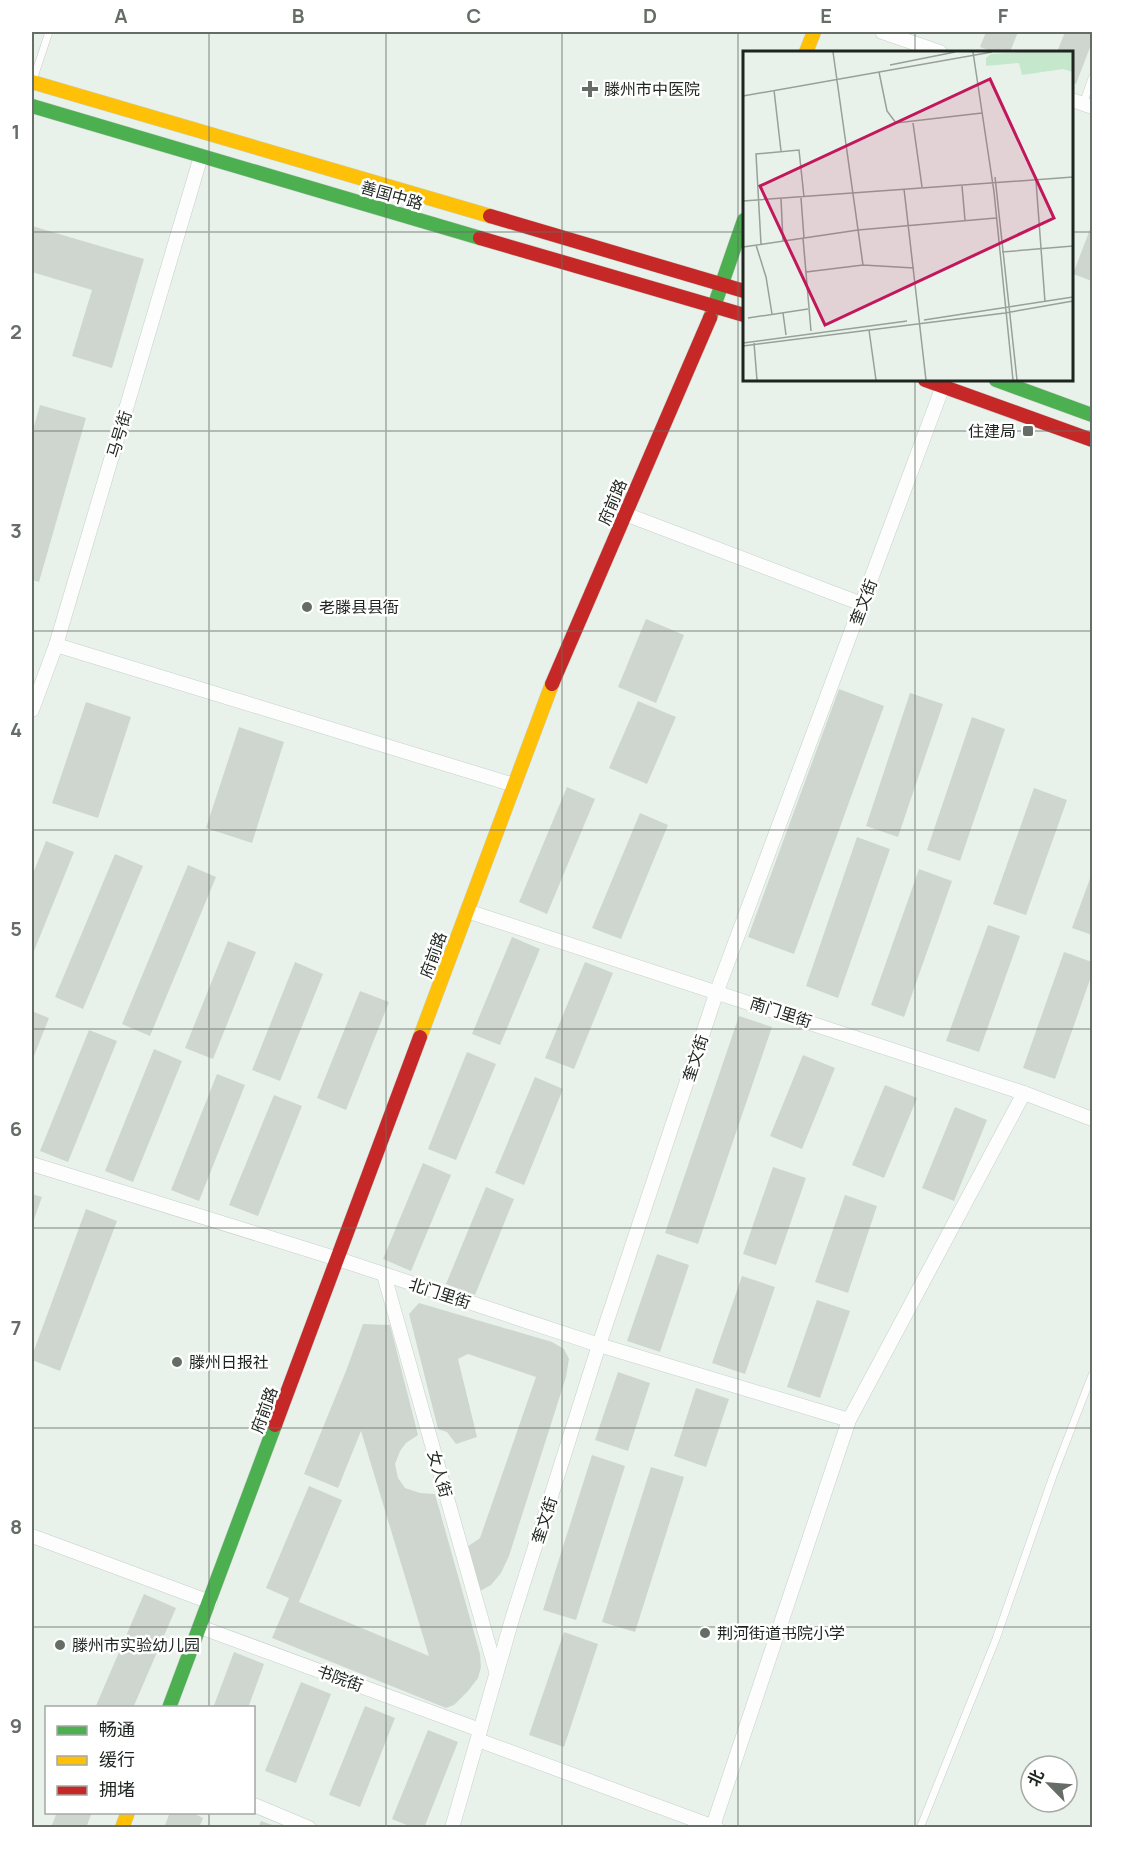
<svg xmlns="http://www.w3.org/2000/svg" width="1124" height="1859" font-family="Manrope,'Noto Sans SC',sans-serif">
  <rect width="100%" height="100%" fill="#e8f2ea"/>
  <g fill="#cfd6d0">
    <polygon points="986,32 1018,32 1010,52 994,52 980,47"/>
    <polygon points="1065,32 1092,32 1092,42 1076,84 1072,83 1072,52 1057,52"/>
    <polygon points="1092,224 1092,281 1073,274"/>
    <polygon points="32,226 144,259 112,368 72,356 92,290 32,272"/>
    <polygon points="40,405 86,418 39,582 32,580 32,433"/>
    <polygon points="646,619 684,635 656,703 618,687"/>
    <polygon points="839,689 884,706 794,954 748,937"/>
    <polygon points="910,693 943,704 898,837 866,826"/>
    <polygon points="638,701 676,717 647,784 609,768"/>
    <polygon points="86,702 131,717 98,818 52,803"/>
    <polygon points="972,717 1005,729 960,861 927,850"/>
    <polygon points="239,727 284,742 252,843 206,828"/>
    <polygon points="567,787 595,799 547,914 519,902"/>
    <polygon points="1034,788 1067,800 1026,915 993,904"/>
    <polygon points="640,813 668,825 621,939 592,928"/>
    <polygon points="857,837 890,849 838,998 806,986"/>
    <polygon points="46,841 74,852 32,956 32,876"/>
    <polygon points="115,854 143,866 83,1009 55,997"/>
    <polygon points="188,865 216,877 150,1036 122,1024"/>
    <polygon points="919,869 952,881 904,1017 871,1005"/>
    <polygon points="1092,873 1092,935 1072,928"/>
    <polygon points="988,925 1020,936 979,1052 946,1041"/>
    <polygon points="512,937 540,949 500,1045 472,1034"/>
    <polygon points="228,941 256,952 213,1059 185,1048"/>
    <polygon points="1064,952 1092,962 1092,974 1055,1079 1023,1068"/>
    <polygon points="295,962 323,974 280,1081 252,1070"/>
    <polygon points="585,962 613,973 574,1069 545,1058"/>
    <polygon points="360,991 389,1002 346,1110 317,1098"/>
    <polygon points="32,1011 49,1018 32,1061"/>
    <polygon points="739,1016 772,1027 698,1244 665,1233"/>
    <polygon points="89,1030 117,1041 68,1162 40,1151"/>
    <polygon points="154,1049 182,1061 133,1182 105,1171"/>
    <polygon points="467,1052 496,1064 456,1160 428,1149"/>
    <polygon points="803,1055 835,1068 802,1149 770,1136"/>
    <polygon points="217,1074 245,1085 199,1201 171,1190"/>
    <polygon points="535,1077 563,1089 524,1185 495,1173"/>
    <polygon points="885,1085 917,1098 884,1178 852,1165"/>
    <polygon points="274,1095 302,1106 258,1216 229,1205"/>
    <polygon points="955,1107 987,1120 954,1201 922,1188"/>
    <polygon points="423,1163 451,1175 411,1271 383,1259"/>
    <polygon points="773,1167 806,1178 776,1265 743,1254"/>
    <polygon points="486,1187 514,1199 475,1295 446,1284"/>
    <polygon points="32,1194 42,1197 32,1225"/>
    <polygon points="845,1195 877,1206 848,1293 815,1282"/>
    <polygon points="86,1209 117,1221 60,1371 32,1360 32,1356"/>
    <polygon points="657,1254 689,1265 660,1352 627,1341"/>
    <polygon points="742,1276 775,1287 745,1374 712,1363"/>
    <polygon points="817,1300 850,1311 820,1398 787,1387"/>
    <polygon points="419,1303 552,1342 564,1349 569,1359 566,1377 509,1556 501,1573 491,1585 480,1591 467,1547 480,1538 536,1377 468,1354 458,1359 477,1437 456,1444 447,1432 438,1429 409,1314"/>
    <polygon points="363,1324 390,1325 418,1435 406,1443 400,1451 395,1464 398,1478 405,1488 420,1493 435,1494 480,1654 481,1667 478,1678 468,1691 454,1705 446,1708 272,1638 289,1598 266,1588 309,1486 342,1500 299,1602 429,1656 361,1431 338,1488 304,1474 346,1371"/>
    <polygon points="618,1372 650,1383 628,1451 595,1440"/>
    <polygon points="696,1388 729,1399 706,1467 674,1456"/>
    <polygon points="592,1455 625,1466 576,1620 543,1610"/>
    <polygon points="651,1467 684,1477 635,1632 602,1622"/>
    <polygon points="144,1594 176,1608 133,1708 95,1708"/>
    <polygon points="564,1632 598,1644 564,1747 529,1735"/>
    <polygon points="234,1652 264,1664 248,1708 213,1708"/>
    <polygon points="301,1682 331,1694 296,1783 265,1771"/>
    <polygon points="365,1706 395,1718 360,1807 329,1795"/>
    <polygon points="428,1730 458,1742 424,1828 414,1828 392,1819"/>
    <polygon points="57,1812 92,1812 86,1828 51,1828"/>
    <polygon points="170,1812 191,1812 203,1818 199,1828 164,1828"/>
    <polygon points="261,1821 278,1827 278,1828 258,1828"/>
  </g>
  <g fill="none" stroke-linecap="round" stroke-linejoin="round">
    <g stroke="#c8cfc9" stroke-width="8">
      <g id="lane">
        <polyline points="33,80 49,32"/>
        <polyline points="1083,104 1092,78"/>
        <polyline points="920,1828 996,1639 1053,1476 1092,1375"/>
      </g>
    </g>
    <g stroke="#c8cfc9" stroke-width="15">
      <g id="street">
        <polyline points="882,32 940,52"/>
        <polyline points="1072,100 1092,107"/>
        <polyline points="625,514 862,604"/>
        <polyline points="56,645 514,785"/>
        <polyline points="32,710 56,645 201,156"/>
        <polyline points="467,911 1024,1093 1092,1119"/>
        <polyline points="32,1164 338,1259 599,1345 849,1420"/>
        <polyline points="384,1275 496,1671"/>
        <polyline points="32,1536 210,1602"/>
        <polyline points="200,1627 480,1730"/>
        <polyline points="478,1740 717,1828"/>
        <polyline points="254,1805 309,1828"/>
        <polyline points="713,1826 849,1420 1024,1093"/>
        <polyline points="452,1828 513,1616 599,1345 717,991 943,386"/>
      </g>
    </g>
    <g stroke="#c8cfc9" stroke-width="15">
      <g id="fast">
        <polyline points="32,106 480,238"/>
        <polyline points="710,318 744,220"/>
        <polyline points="996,380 1092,415"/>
        <polyline points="169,1708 275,1425"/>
      </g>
    </g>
    <g stroke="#c8cfc9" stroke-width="15">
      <g id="slow">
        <polyline points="806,52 814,32"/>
        <polyline points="32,82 490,216"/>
        <polyline points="420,1037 552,684"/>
        <polyline points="122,1828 128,1812"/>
      </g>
    </g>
    <g stroke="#c8cfc9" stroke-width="15">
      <g id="jam">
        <polyline points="490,216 744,291"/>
        <polyline points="480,238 744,315"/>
        <polyline points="925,380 1092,440"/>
        <polyline points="552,684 710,318"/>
        <polyline points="275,1425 420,1037"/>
      </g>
    </g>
    <use href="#lane" stroke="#fcfdfc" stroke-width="7"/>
    <use href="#street" stroke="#fcfdfc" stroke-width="14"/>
    <use href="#fast" stroke="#4caf50" stroke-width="14"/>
    <use href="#slow" stroke="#ffc107" stroke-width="14"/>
    <use href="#jam" stroke="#c62828" stroke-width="14"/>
  </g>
  <path fill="none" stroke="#656d66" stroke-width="1.5" stroke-opacity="0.55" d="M209,32V1708M386,32V1828M562,32V1828M738,32V1828M915,32V52M32,232H744M1072,232H1092M915,380V1828M32,431H1092M32,631H1092M32,830H1092M32,1029H1092M32,1228H1092M32,1428H1092M32,1627H1092M209,1812V1828"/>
  <g fill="#656d66" stroke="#fff" stroke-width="2">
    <path d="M587 80h6v6h6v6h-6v6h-6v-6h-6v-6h6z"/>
    <rect x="1022" y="425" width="12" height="12" rx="3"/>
    <circle cx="307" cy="607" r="6"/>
    <circle cx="177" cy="1362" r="6"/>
    <circle cx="705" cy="1633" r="6"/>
    <circle cx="60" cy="1645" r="6"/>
  </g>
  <g text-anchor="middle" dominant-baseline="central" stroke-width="5" stroke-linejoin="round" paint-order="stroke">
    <g font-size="16" fill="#1e251f" stroke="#fff" text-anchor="start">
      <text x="604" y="89">滕州市中医院</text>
      <text x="1016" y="431" text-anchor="end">住建局</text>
      <text x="319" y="607">老滕县县衙</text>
      <text x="189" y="1362">滕州日报社</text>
      <text x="717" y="1633">荆河街道书院小学</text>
      <text x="72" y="1645">滕州市实验幼儿园</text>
    </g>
    <g font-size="16" fill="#1e251f" stroke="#fff">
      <text transform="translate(392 195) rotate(16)">善国中路</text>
      <text transform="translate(119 434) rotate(-73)">马号街</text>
      <text transform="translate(612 502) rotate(-67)">府前路</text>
      <text transform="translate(863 602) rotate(-69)">奎文街</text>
      <text transform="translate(433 955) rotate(-70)">府前路</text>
      <text transform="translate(781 1012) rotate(18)">南门里街</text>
      <text transform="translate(695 1058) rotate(-72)">奎文街</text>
      <text transform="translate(440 1293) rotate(18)">北门里街</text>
      <text transform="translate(264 1410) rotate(-70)">府前路</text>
      <text transform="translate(440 1474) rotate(74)">女人街</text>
      <text transform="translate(544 1520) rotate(-72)">奎文街</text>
      <text transform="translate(340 1678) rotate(20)">书院街</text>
    </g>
  </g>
  <g transform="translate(743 51)">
    <rect width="330" height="330" fill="#e8f2ea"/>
    <path d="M283,1H330V21L320,18L279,24L276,12L243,15V7L248,3Z" fill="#c5e7cb"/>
    <path fill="none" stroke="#97a099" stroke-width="1.5" d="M90,1L120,214M230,1L251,141L270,329M147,14L212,1M136,21L144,60L153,72L239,62M31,39L38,100M0,45L249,1M170,72L179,136M252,126L274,329M293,130L302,251M219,135L222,169M161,138L183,329M58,147L61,187M38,148L40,190M0,150L330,126M60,187L68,280M18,193L13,103L56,99L61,146M13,194L23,226L29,263M0,196L115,179L253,167M259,201L330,195M63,221L120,214L171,217M40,262L43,284M5,267L65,258M181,269L330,246M126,279L133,329M0,292L164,270M11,292L14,329M0,295L262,262L330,250"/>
    <path fill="#c2185b" fill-opacity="0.15" stroke="#c2185b" stroke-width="3" d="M247,28L311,167L82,274L17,135Z"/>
    <rect width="330" height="330" fill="none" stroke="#1e251f" stroke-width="3"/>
  </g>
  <rect width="1124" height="1859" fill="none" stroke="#ffffff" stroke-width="66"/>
  <rect x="45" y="1706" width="210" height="108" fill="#ffffff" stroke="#a5a8a5" stroke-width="1.5"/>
  <rect x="57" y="1726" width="30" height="9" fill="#4caf50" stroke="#a5a8a5" stroke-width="1.5"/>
  <text x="99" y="1736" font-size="18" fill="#1e251f">畅通</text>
  <rect x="57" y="1756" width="30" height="9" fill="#ffc107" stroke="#a5a8a5" stroke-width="1.5"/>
  <text x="99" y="1766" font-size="18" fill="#1e251f">缓行</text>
  <rect x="57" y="1786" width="30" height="9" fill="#c62828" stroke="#a5a8a5" stroke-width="1.5"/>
  <text x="99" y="1796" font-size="18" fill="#1e251f">拥堵</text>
  <g transform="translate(1049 1784) rotate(295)"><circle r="28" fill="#ffffff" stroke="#a5a8a5" stroke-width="1.5"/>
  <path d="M0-4.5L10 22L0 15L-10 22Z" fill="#656d66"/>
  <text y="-9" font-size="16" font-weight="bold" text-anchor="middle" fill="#1e251f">北</text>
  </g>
  <rect x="33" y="33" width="1058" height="1793" fill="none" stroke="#656d66" stroke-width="2"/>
  <g font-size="20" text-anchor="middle" font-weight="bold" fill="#656d66">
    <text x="121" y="23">A</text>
    <text x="298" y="23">B</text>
    <text x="474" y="23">C</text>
    <text x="650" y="23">D</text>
    <text x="826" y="23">E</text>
    <text x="1003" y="23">F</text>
    <text x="16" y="139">1</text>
    <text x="16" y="339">2</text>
    <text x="16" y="538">3</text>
    <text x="16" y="737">4</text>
    <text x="16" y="936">5</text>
    <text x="16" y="1136">6</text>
    <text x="16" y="1335">7</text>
    <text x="16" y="1534">8</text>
    <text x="16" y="1733">9</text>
  </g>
</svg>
